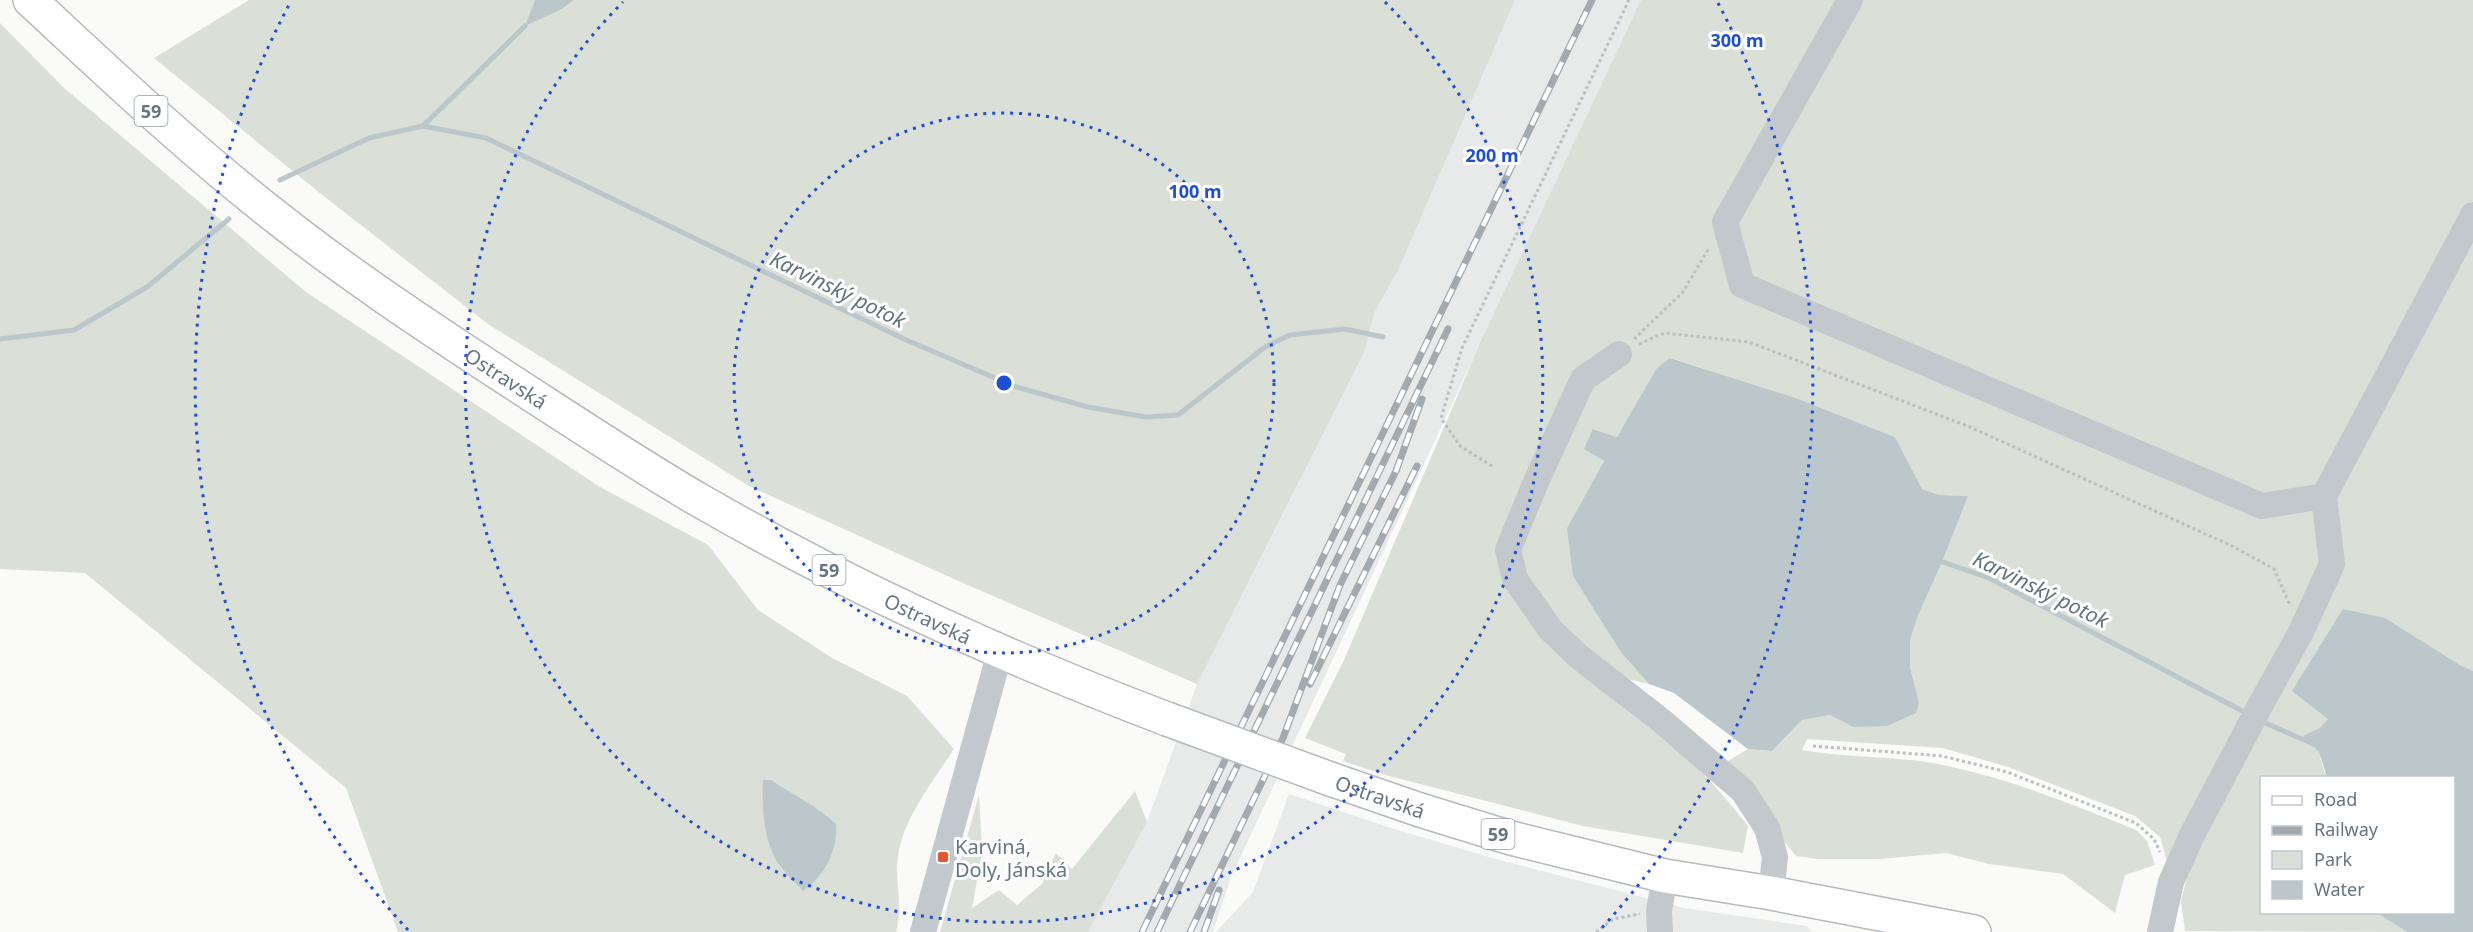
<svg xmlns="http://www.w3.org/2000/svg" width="2473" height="932" font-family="'Noto Sans',sans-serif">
  <rect width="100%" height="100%" fill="#fafaf8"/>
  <g fill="#e8e9e9">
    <polygon points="1515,0 1641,0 1231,877 1213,932 1088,932 1147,822 1197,684 1364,353 1375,311 1454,140"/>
    <polygon points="1289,794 1391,828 1489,857 1684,908 1807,926 1812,932 1216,932 1253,892"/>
  </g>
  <g fill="#dadfd7">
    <polygon points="249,0 535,0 526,25 562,9 574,0 1515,0 1399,268 1375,311 1364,353 1197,684 956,580 749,486 488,324 316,190 154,58"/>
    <path d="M1641,0H2473V671L2458,664L2328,719C2314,736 2318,758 2327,777L2262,778V912L2377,913L2407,932L2185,931L2181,901L2187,878L2167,862L2160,837L2135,816L2008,767L1943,748L1807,739L1802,750C1850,759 1900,755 1948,766C2013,780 2074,805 2136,830L2147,841L2155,865L2125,875L2115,913L2063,874L1989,864L1946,853L1880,859H1818L1796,856L1783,840L1762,799L1728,761L1748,749L1772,751L1802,720L1830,715L1853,727L1910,668V641L1918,615L1967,496L1939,495L1922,489L1895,437L1796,398L1671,358L1617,437L1594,429L1604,461L1567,528L1601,620L1649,684L1575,667C1611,701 1652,728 1689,761C1711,780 1730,803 1748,826L1743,853L1583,826L1389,776L1343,761L1346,754L1305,738L1344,660L1481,341Z"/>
    <path d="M0,23L63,87L306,292L600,487L708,545L758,610L832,658L907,696L954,749C934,780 907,813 899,850C893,876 904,906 896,932H398L346,788L85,573L0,569Z"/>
    <polygon points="1135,791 1147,822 1088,932 940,932 979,795 982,852 972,908 999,890 1017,905 1042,884 1056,853 1072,869"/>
  </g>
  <g fill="#bbc7cb">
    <polygon points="535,0 574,0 562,9 525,26"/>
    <polygon points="1670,358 1796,398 1895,437 1922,489 1939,495 1968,496 1941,564 1918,615 1910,641 1910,668 1919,703 1916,713 1887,726 1853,727 1830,715 1802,720 1772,751 1748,749 1674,693 1649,684 1621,652 1573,576 1567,528 1604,461 1584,449 1593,429 1617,437 1657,368"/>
    <polygon points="2343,609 2385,618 2458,664 2473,671 2473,932 2407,932 2377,913 2454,912 2454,778 2327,777 2319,752 2303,736 2320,728 2328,719 2292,691"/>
    <path d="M763,780H771C793,795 817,806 836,824C838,851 825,875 803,891C795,882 785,873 778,863C763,839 762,807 763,780Z"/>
  </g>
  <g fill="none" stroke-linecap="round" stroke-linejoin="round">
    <g stroke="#bbc7cb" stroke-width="5">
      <polyline points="423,126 525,26"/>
      <polyline points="280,180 369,138 423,126 486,138 904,339 1016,387 1088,407 1146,417 1178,415 1265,347 1290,335 1345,329 1383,337"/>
      <polyline points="0,339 74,330 147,287 229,219"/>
      <polyline points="1937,560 1989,578 2248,714"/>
      <polyline points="2261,721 2313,744"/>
    </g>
    <g stroke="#b5babe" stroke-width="36">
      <g id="major">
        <path id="s1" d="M30,0C110,74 189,149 275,216C348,274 425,325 503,376C568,418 632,461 699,500C848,586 1006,658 1167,719"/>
        <path id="s2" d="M1333,780L1420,810L1511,838L1665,876L1771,893L1974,932"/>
      </g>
    </g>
    <g stroke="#bbbfc2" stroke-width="3" stroke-dasharray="3 3" stroke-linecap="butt">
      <polyline points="1634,339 1683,292 1709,248"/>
      <polyline points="1639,344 1664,333 1749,342 1970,427 2232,546 2274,569 2290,605"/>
      <polyline points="1492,466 1460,446 1441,418 1462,348 1629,0"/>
      <polyline points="1813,746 1942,756 2007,772 2136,823 2154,839 2160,852"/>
      <polyline points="1596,932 1613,919 1640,914"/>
    </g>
    <g stroke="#c3c8cc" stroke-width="26">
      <polyline points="1850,0 1725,222 1742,285 2262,506 2324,496 2473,215"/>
      <polyline points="1619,354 1583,379 1535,484 1508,550 1515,579 1550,629 1578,656 1664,723 1743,791 1767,828 1775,857 1771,893"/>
      <polyline points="923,932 1000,652"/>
      <polyline points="1660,932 1659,911 1665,876"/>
      <polyline points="2160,932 2171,882 2192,835 2261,704 2301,632 2332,564 2324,496"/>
    </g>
    <use href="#major" stroke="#fff" stroke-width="33"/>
    <g stroke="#a2aab0" stroke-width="7">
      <g id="rail">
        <polyline points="1310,684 1417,466"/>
        <polyline points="1142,932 1592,0"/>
        <polyline points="1157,932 1448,329"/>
        <polyline points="1190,932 1283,738 1340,585 1396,471 1422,399"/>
        <polyline points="1204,932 1219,890"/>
      </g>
    </g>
    <use href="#rail" stroke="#fff" stroke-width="4.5" stroke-dasharray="14" stroke-linecap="butt"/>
    <g stroke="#b5babe" stroke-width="36" stroke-linecap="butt">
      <polyline id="major-bridge" points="1167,719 1333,780"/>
    </g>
    <use href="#major-bridge" stroke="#fff" stroke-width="33"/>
  </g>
  <g fill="none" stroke="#1d4ed8" stroke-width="3" stroke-dasharray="3 6">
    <circle cx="1004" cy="383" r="270"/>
    <path d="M1385 2A539 539 0 1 1 623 2"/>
    <path d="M408 930A809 809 0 0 1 290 3M1718 3A809 809 0 0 1 1600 930"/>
  </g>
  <rect fill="#e4572e" stroke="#fff" stroke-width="2" x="937" y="851" width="12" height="12" rx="3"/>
  <g text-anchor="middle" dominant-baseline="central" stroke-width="6" stroke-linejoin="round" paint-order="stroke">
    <g fill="#fff" stroke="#939fa8" stroke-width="1.5">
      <rect x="134.5" y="96" width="33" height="30" rx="4.5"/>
      <rect x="812.5" y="555" width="33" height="30" rx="4.5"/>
      <rect x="1481.5" y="819" width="33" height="30" rx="4.5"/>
    </g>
    <g font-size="18" font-weight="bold" fill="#657683">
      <text x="151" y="111">59</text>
      <text x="829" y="570">59</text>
      <text x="1498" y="834">59</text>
    </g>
    <g font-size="20" fill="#657683" stroke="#fff">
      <text stroke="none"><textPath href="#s1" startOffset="609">Ostravská</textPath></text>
      <text stroke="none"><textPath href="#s1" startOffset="1095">Ostravská</textPath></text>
      <text stroke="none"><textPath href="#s2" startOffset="50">Ostravská</textPath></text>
    </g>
    <g font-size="20" fill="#657683" stroke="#fff" text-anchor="start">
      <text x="955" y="846">Karviná,<tspan x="955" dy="23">Doly, Jánská</tspan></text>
    </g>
    <g font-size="21" font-style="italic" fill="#60757c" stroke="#fff">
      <text transform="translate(838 289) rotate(26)">Karvinský potok</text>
      <text transform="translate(2041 589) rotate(26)">Karvinský potok</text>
    </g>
  </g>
  <circle cx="1004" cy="383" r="9" fill="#1d4ed8" stroke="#fff" stroke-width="3"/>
  <g font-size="18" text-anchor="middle" font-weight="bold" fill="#1d4ed8" stroke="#fff" stroke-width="6" stroke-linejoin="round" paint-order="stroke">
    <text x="1737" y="47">300 m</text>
    <text x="1492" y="162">200 m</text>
    <text x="1195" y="198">100 m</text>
  </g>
  <rect x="2260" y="776" width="195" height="138" fill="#ffffff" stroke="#c1c8cd" stroke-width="1.5"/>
  <rect x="2272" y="796" width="30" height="9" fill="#ffffff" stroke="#c1c8cd" stroke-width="1.5"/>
  <text x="2314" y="806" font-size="18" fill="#657683">Road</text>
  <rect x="2272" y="826" width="30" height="9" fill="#a2aab0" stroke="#c1c8cd" stroke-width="1.5"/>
  <text x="2314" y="836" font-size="18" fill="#657683">Railway</text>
  <rect x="2272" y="851" width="30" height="18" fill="#dadfd7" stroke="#c1c8cd" stroke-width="1.5"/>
  <text x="2314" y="866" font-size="18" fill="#657683">Park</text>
  <rect x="2272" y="881" width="30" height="18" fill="#bbc7cb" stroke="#c1c8cd" stroke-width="1.5"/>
  <text x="2314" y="896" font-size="18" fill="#657683">Water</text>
</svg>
